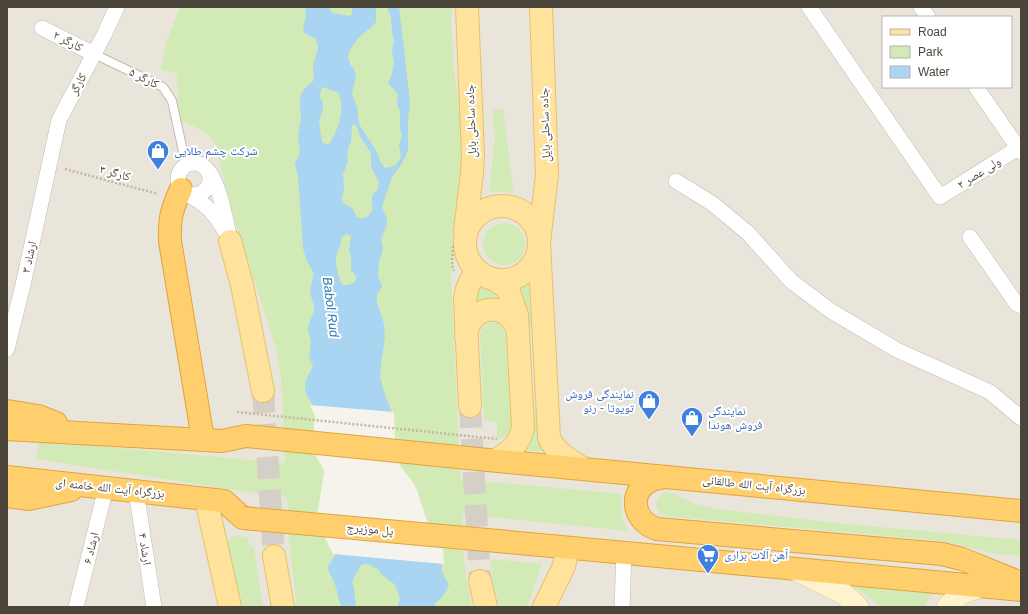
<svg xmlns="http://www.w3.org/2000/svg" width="1028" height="614" font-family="Arial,'Noto Naskh Arabic',sans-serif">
  <rect width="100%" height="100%" fill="#f6f3ec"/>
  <path fill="#eae5da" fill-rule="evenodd" d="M7,7H1021V607H7ZM883,17H1011V87H883Z"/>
  <g fill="#d2eab5">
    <path d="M180,7H453L451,23L455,79L465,132L461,198L454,244L451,274L460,479L622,494C619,508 621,518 628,531L462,514C462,543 465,579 472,607H297L290,550L287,497L260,494L37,459L39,441L285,463L281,378L277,351L232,212L215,143C206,129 194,126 179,121L177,73L161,70L166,43Z"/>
    <polygon points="503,109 514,194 498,191 489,192 495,137 492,110"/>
    <circle cx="504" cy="244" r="21"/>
    <polygon points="480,279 490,283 507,308 471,308"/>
    <path d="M529,279L533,327H530C527,312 526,297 516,286Z"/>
    <path d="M489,323C497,322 502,325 505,332L512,428C510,436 505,439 497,439V422L484,421L480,336L482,328Z"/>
    <polygon points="534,411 539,412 550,452 525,450 532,436"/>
    <path d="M664,493H672L695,504L716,509L836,523L1021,540V556L991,553L943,541L665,516C653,511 654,499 664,493Z"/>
    <polygon points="233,536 248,537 249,546 254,547 263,607 237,607 226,545 227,541"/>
    <polygon points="491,559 542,564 529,602 525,607 500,607 494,596"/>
    <path d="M836,581L939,589L929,598L924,607H880C868,593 853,587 836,581Z"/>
  </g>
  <path fill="#a9d4f2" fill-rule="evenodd" d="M305,7H328L333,13L350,16L352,14V7H376V22L369,29L359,37L350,50L348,57L350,64L354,69L356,76L352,94L357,107L359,124L377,152L381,163L385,168L395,166L401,157L399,145L402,135L400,128V111L397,104L398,94L388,83L392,74L394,62L392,51L394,41L392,31L391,17L387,7H399L410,102L408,122V151L401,165L392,177L382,207L387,219V225L381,238L383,249L379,262L378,276L382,286L377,295V302L384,324L385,338L381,363L380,377L384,391L392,413L395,459L442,561V572L449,585L443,596L435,603V607H397L400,599L396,587L393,583L382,575L378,569L367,564H363L360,566L352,582L354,587L356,607H342C337,598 338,589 333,580C332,576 328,572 328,568C328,563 334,560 335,554L326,476L315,410L305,391L306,380L313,366L309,356L311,341L308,330L309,323L315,309L310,293L311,285L314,274L306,259L303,248L298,176L295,164L300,152L298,136L301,117L300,108V97L304,89L314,80L313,66L318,48L316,39L304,33L303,27L306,16ZM323,87L339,93C345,112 339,127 330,143L327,145L322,142L319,120L323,110V103L320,97L321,90ZM354,124L357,127L360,136L371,153V167L379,182L378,189L373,194L372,197V211L368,216L362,219L357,217L352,208L343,203L342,200L344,188L343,174L348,162L347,152L351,141L352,126ZM347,234L351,236L349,250L351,257V270L357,277C355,284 350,285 343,285C339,281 335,264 336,258C336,255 338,252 339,249C342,242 339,236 347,234Z"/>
  <polygon fill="#f6f3ec" points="310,405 394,412 395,441 399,464 414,484 417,490 426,518 443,547 444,564 333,554 321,530 317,515 324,473 324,470 314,453 313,437 315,416"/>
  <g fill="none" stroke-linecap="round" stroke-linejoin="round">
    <g stroke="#d4d0c8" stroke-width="22" stroke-dasharray="22 11" stroke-linecap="butt">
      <polyline points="263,391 274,556"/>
      <polyline points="470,406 480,581"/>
    </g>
    <g stroke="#c2bbae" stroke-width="10">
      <polyline id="lane" points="94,54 163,87 172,101 186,165"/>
    </g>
    <g stroke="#c2bbae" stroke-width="16">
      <g id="street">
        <polyline points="809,7 940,197 1021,146"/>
        <polyline points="921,7 928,17"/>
        <polyline points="42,28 94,54"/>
        <polyline points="976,87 1021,152"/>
        <circle cx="194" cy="179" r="16"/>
        <path d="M210,173C222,194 225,218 230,241"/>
        <polyline points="676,181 713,204 748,233 791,281 831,311 897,350 990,392 1021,418"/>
        <path d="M187,194C207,205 213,211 225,231"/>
        <polyline points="970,237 1016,303 1021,306"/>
        <polyline points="7,349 23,285 59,120 104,35 117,7"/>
        <polyline points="136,491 154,607"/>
        <polyline points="76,607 106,488"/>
        <polyline points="622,607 624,553"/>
      </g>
    </g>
    <g stroke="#d6c79b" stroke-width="22">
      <g id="secondary">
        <polyline points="796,570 844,594 858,607"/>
        <polyline points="947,607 961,594 982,586"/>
      </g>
    </g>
    <g stroke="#e6c16a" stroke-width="24">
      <g id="primary">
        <path d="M541,7L547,175L539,242L549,437C555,453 570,460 584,469"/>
        <circle cx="502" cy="243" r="37"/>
        <polyline points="465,231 472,173 473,155 467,7"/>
        <polyline points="230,241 242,285 263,391"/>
        <path d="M466,336C470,303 509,300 518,332"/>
        <polyline points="470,406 465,299 467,289 476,269"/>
        <path d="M495,460C510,453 520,444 523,427L517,315L509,292L504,286L496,280"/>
        <polyline points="206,499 230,607"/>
        <polyline points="274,556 283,607"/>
        <polyline points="480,581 486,607"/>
        <polyline points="544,607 564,566 568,548"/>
      </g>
    </g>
    <g stroke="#e0a43c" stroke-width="24">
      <g id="highway">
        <path d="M181,189C172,209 169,218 170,241L203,439"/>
        <polyline points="7,411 38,416 56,423"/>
        <polyline points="7,429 222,441 246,436"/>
        <polyline points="488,460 1021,511"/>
        <polyline points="7,477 224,501 243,518"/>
        <path d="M666,477C661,478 655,478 650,481C627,493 634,522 657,529L942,554L962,559L1021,583"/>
        <polyline points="7,496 29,499 71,490"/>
        <polyline points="498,541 1021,590"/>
      </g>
    </g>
    <g stroke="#c4b79f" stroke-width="2.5" stroke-dasharray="2 2" stroke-linecap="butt">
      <polyline points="65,169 158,194"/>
      <polyline points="453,246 452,265 454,271"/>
    </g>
    <use href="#lane" stroke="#fff" stroke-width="8"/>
    <use href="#street" stroke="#fff" stroke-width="15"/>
    <use href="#secondary" stroke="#fff3cd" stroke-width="21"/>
    <use href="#primary" stroke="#ffe39c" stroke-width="22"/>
    <use href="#highway" stroke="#ffcf6e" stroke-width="22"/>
    <g stroke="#e0a43c" stroke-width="24" stroke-linecap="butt">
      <g id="highway-bridge">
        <polyline points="246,436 488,460"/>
        <polyline points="243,518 498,541"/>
      </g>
    </g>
    <polyline stroke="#c4b79f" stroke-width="2.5" stroke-dasharray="2 2" stroke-linecap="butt" points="237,412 497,439"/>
    <use href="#highway-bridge" stroke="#ffcf6e" stroke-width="22"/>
  </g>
  <defs>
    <g id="shop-pin" transform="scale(1.15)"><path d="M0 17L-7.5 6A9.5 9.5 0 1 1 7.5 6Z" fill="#3f7fe0" stroke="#fff"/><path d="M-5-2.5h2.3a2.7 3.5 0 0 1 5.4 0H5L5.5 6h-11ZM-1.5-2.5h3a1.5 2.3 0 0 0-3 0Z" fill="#fff"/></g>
    <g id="supermarket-pin" transform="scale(1.15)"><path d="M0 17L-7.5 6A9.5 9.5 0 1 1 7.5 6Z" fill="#3f7fe0" stroke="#fff"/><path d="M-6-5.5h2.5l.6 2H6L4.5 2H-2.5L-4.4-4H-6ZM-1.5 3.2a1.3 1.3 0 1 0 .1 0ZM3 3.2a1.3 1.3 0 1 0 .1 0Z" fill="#fff"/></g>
  </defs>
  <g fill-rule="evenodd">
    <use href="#shop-pin" x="158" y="151"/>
    <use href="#shop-pin" x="649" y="401"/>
    <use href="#shop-pin" x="692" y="418"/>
    <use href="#supermarket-pin" x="708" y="555"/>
  </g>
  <g text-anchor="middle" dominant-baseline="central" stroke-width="4" stroke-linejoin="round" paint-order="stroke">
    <g font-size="12" fill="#4b4439" stroke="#fff">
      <text transform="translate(68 41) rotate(27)">کارگر ۲</text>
      <text transform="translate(144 78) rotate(26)">کارگر ۵</text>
      <text transform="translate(78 84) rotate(-62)">کارگر</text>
      <text transform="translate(471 121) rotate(-92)">جاده ساحلی بابل</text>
      <text transform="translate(545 125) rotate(-92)">جاده ساحلی بایل</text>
      <text transform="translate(115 173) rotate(15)">کارگر ۳</text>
      <text transform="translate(979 173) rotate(-32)">ولی عصر ۲</text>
      <text transform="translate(29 257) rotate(-78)">ارشاد ۳</text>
      <text transform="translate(754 485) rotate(6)">بزرگراه آیت الله طالقانی</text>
      <text transform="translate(110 488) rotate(6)">بزرگراه آیت الله خامنه ای</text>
      <text transform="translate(370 529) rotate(5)">پل موزیرج</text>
      <text transform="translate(91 548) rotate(-76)">ارشاد ۶</text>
      <text transform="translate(145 549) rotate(81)">ارشاد ۴</text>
    </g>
    <g font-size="12" fill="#366cbe" stroke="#fff" text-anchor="start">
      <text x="174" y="151">شرکت چشم طلایی</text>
      <text x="634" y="394" text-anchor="end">نمایندگی فروش<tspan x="634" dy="14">تویوتا - رنو</tspan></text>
      <text x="708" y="411">نمایندگی<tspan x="708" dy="14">فروش هوندا</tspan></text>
      <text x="724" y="555">آهن آلات براری</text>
    </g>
    <g font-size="13" font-style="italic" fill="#2e7ab2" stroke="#fff">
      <text transform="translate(331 307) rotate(83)">Babol Rud</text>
    </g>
  </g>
  <rect width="1028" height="614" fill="none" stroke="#4b4439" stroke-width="16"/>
  <rect x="882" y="16" width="130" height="72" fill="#ffffff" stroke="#b7b4b0"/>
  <rect x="890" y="29" width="20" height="6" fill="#ffe39c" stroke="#b7b4b0"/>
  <text x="918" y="36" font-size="12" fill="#4b4439">Road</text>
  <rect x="890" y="46" width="20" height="12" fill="#d2eab5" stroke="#b7b4b0"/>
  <text x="918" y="56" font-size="12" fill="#4b4439">Park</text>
  <rect x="890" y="66" width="20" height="12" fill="#a9d4f2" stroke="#b7b4b0"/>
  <text x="918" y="76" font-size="12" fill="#4b4439">Water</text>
</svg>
